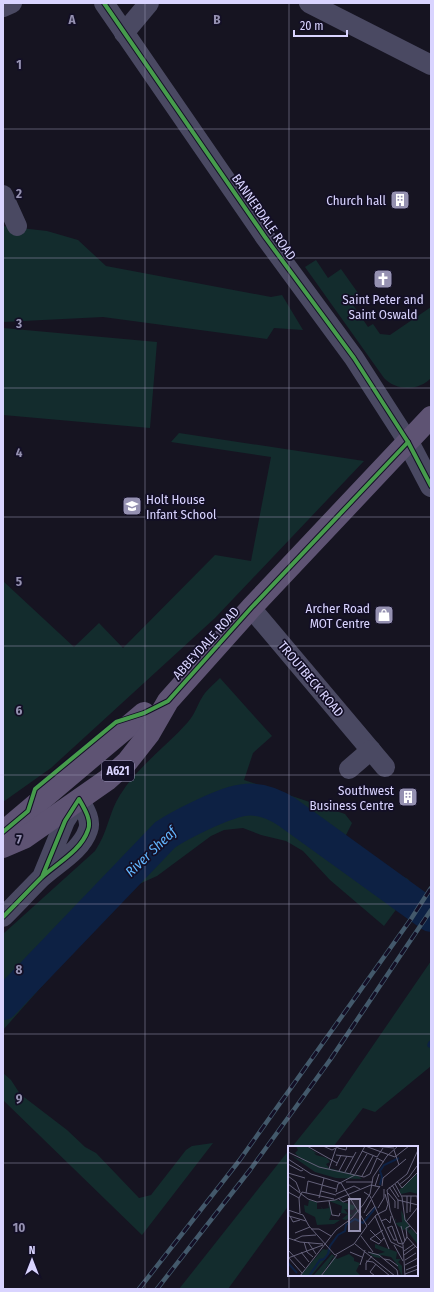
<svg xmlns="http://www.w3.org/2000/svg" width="434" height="1292" font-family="'Fira Sans Condensed',sans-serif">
  <rect width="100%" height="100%" fill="#161421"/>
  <g fill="#132c2d">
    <polygon points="3,226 47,231 78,240 106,266 271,297 282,295 303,330 274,328 267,339 103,317 3,322"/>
    <path d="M316,260L328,278L341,269L358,293L349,299L368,327L373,324L380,334L390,335L431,307V378C419,391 396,391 384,378L305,267Z"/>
    <polygon points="3,328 157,342 150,428 3,415"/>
    <polygon points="179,433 364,461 215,618 51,768 3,802 3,581 74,647 99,623 123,648 215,555 251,561 271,457 171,442"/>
    <path d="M220,678L272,736L253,753L244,780L345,814L352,823L346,835L329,854L328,857L343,866L346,864L354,871L378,883C389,883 409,867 412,888L384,926L330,880L303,851L286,841L261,835L243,828L224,830L211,836L157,876L128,889L3,1030V934L95,851C108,832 109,812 120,795C138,766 166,747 188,722C196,713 198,702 205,693C209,688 215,683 220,678Z"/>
    <polygon points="431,961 431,1066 375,1112 363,1108 333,1147 292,1147 330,1100 337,1098"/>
    <polygon points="3,1073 11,1080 20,1094 67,1130 85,1147 96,1153 139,1198 151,1195 186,1150 192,1146 213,1143 142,1235 3,1100"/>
    <polygon points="289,1150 289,1205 228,1289 179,1289"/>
  </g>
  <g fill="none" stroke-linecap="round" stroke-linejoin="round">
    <polyline stroke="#0d2144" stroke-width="5.5" points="430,1045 431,1043"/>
    <path stroke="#0d2144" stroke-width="32" d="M3,1004L165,835C178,826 191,820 206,813C237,799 256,792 287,812L431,916"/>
    <g stroke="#4a4962" stroke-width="20">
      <polyline points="104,3 265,237 354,358 408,442"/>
      <polyline points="309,3 431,65"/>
      <polyline points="3,7 12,3"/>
      <polyline points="124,33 149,3"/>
      <polyline points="3,195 17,226"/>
      <polyline points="251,608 385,767"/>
      <polyline points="349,769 371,750"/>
      <path d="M3,917C16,904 28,891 41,878C57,863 81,851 88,830C92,820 84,808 79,799L65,821L42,877"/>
    </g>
    <polyline stroke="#4a4962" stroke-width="22" points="408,442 431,486"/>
    <g stroke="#5e5373" stroke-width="22">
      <polyline points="3,832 144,713"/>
      <polyline points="3,847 24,838 107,780 127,762 149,734 168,701 251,608 431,417"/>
    </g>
    <g stroke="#43596b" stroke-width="4.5">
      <g id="rail">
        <polyline points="139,1289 239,1161 411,919 431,888"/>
        <polyline points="157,1289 250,1170 330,1060 431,910"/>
      </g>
    </g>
    <use href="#rail" stroke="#130f26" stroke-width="3" stroke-dasharray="9" stroke-linecap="butt"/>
    <g stroke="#130f26" stroke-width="6">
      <g id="cycleway">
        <polyline points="104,3 265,237 354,358 408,442 431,486"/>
        <polyline points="3,832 28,811 35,789 116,722 144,713 168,701 251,608 408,442"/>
        <path d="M3,917C16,904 28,891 41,878C57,863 81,851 88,830C92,820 84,808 79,799L65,821L42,877"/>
      </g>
    </g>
    <use href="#cycleway" stroke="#469c4c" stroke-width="4"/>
  </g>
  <path fill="none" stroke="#9591b1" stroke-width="1" stroke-opacity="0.55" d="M145,3V1289M289,3V1147M3,129H431M3,258H431M3,388H431M3,517H431M3,646H431M3,775H431M3,904H431M3,1034H431M3,1163H289M417,1163H431M289,1275V1289"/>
  <defs>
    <g id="building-square" transform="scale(1)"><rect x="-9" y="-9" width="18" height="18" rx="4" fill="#9591b1" stroke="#130f26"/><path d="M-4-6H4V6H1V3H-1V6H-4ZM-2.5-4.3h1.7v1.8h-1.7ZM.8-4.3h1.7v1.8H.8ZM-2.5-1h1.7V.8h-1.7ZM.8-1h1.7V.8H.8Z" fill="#fff"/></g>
    <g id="church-square" transform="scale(1)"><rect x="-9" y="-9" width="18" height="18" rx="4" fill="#9591b1" stroke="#130f26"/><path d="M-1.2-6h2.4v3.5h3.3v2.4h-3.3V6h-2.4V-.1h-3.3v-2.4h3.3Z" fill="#fff"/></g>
    <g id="school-square" transform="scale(1)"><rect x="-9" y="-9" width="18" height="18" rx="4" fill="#9591b1" stroke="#130f26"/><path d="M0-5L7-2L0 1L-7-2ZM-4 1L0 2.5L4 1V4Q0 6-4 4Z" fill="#fff"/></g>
    <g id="shop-square" transform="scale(1)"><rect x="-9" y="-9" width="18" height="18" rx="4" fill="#9591b1" stroke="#130f26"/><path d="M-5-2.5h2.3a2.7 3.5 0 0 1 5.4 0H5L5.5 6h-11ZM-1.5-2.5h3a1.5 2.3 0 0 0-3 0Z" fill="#fff"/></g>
  </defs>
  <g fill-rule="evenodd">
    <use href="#building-square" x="400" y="200"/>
    <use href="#church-square" x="383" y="279"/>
    <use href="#school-square" x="132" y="506"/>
    <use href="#shop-square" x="384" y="615"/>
    <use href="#building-square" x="408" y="797"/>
  </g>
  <g text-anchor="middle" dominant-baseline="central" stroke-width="3.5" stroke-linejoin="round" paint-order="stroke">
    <rect fill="#130f26" stroke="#9e99be" stroke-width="1" x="102" y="761" width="32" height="20" rx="3"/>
    <g font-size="12" font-weight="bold" fill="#d9d4ff">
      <text x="118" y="771">A621</text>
    </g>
    <g font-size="13" fill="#d9d4ff" stroke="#130f26" text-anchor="end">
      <text x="386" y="200">Church hall</text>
      <text x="383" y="299" text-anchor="middle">Saint Peter and<tspan x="383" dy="15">Saint Oswald</tspan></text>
      <text x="146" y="499" text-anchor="start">Holt House<tspan x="146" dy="15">Infant School</tspan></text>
      <text x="370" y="608">Archer Road<tspan x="370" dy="15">MOT Centre</tspan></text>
      <text x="394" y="790">Southwest<tspan x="394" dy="15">Business Centre</tspan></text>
    </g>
    <g font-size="13" fill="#d9d4ff" stroke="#130f26">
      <text transform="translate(264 217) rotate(55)">BANNERDALE ROAD</text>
      <text transform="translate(206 643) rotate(-48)">ABBEYDALE ROAD</text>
      <text transform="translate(311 679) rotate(50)">TROUTBECK ROAD</text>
    </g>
    <g font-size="14" font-style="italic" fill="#62b6ff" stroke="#130f26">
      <text transform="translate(151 852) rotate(-44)">River Sheaf</text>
    </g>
  </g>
  <g transform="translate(288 1146)">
    <rect width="130" height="130" fill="#161421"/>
    <path d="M8,0H18L30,8L26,7L28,9L39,12L42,16L38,18L41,22L69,29L74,33L48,32L27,26L4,10L14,14L7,7L10,4ZM130,27V48L122,46L113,48L111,44ZM21,54L29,56V63H34L32,60L35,63L41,62L40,57L44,66L41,74H52L46,78L29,79L27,71L17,66L16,59L20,60ZM48,54L68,60L65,64L56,63L60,68L64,69L68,65L66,64L70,65L54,77L58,74L54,73L60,68L53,67L54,60L41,55ZM113,64L121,80L120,85L123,83L130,89V99L118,83L115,84L107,77V73H108L107,77L114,76ZM87,98L109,106L108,113H113L110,116L114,120V130L108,117L103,111L93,109L92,112L86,111L81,107L90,108L97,106L87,102ZM38,102L43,106L23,130H12L35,103L39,104ZM44,108L49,113L61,108L66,112V115L72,117L68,125L73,130H34L46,111H45L33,130H25Z" fill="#132c2d"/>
    <path fill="none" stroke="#0d2144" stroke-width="2" d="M92,39L94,31L92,25L96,19L111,12M0,117L9,127M21,130L32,114L36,113L40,108L42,100L50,89L57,85L58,79L67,73L75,77L88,61"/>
    <path fill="none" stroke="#64617a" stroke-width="1" d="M19,0L49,17M35,0L44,4L52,0M77,0L107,11L121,0M85,0L106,2M50,2L58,4L59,0M106,4L111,19M74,5L89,11L95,2M0,6L31,21L76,31L82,28L89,12L96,16M48,9L65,11M0,13L23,28L53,37L79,80L66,98L47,109L21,80L15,69L0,64M0,18L13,25L15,24M48,20L53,9M41,23L48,2M51,25L59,10M57,26L68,6M0,27L17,32M62,28L77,0M67,28L79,8M0,30L8,36L12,46M74,30L85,10M109,35L114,42L130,26M58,36H85M0,38L20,53L29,56L47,54L83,39L92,41M107,38L114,51L117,74L130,89M104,39L111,51M111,39L121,31L129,20M87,40L91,28M94,40L95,32L118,13M101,41L110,54V63M33,45L48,49M0,46L11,52M48,46L50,38L67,29M76,46L82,50L103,96L115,102M18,47L20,35L48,43M100,47L107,55V62M48,48L66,40L72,43M114,50H129L130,58M31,52L36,32M50,52L55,56L63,53M84,52L92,40M110,54L130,59M41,55L44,69L51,70L52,67M90,62L96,52V43M1,64V70L18,75M122,66L123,50M12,67L11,52L14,46L46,53M76,67L83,54M119,67V50M2,70L5,76L12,74M78,70L87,60M87,70L101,103M93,75L98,73L102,77L103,70M118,76L130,61M80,79L88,69L98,64L100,58L97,48M113,80L117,95M99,82L104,80L110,97L114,98M100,82L106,94H109M23,83H31L43,90M82,84L93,95M7,87L22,81M73,90L85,106M119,91L129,102M0,92L12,96L35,98M82,93L91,98L96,92M82,93L95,84M6,94L14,90L28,89M16,96L19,106L25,111M20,96L28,108M67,98L107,130M115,98L119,91L118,82L122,80M106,99L115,115M0,104L17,122M116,105L126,98M13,106L21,116M62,106L74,111M80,106L91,109L109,124L110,130M116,109L128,100M0,112L35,99M1,112L14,127M96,113L102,114L110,120M117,114L128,107M78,115L85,116L102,130M72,119L77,104M117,119L130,112M78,124V117L84,110M118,124L130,119M117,128L130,123M12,130L48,84L64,72L75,59L82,48L85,31L99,10L110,0M33,130L49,109M87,130L82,126L88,118M117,130L115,99L102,64L99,44L119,28L130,4"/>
    <path fill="#9591b1" fill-opacity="0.15" stroke="#9591b1" stroke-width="2" d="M61,53H72V85H61Z"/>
    <rect width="130" height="130" fill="none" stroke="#d9d4ff" stroke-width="2"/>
  </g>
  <g font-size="13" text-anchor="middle" font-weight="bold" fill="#9591b1" stroke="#130f26" stroke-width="3.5" stroke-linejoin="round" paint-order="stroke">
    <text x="72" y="24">A</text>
    <text x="217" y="24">B</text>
    <text x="19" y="69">1</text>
    <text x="19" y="198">2</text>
    <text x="19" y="328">3</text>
    <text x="19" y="457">4</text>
    <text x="19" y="586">5</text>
    <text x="19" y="715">6</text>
    <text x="19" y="844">7</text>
    <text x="19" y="974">8</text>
    <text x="19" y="1103">9</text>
    <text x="19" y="1232">10</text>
  </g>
  <rect width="434" height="1292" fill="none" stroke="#d9d4ff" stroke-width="8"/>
  <g transform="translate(32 1260)" stroke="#130f26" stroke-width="3" paint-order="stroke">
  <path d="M0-3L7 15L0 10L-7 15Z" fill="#d9d4ff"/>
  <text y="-6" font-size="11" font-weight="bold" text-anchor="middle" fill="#d9d4ff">N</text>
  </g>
  <path d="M294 30v6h53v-6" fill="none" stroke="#d9d4ff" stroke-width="2"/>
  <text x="300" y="30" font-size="12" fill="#d9d4ff" stroke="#130f26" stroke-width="3" paint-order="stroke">20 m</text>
</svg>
